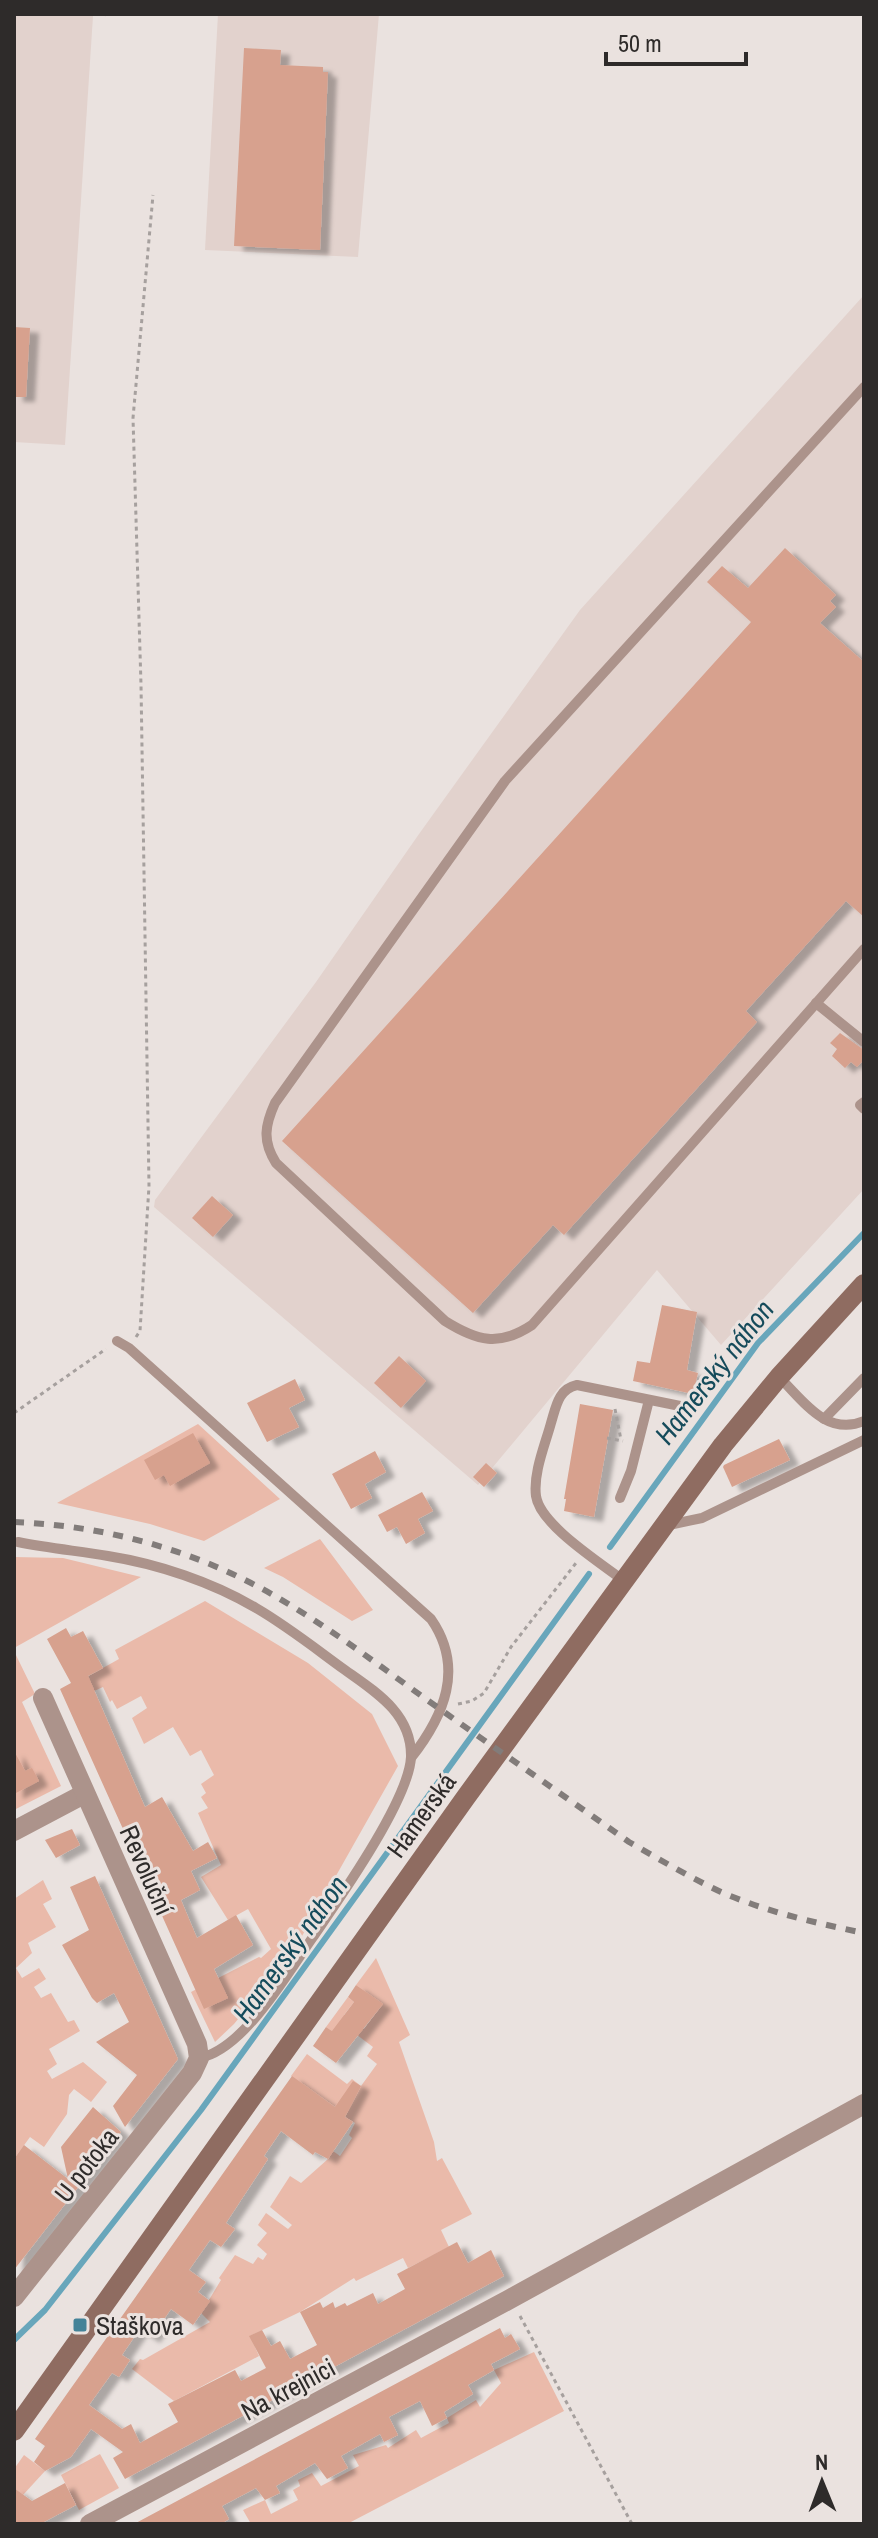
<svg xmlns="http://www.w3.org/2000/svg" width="878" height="2538" font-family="'Archivo Narrow',sans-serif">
  <defs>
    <filter id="shadow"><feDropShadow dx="9" dy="5" stdDeviation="2" flood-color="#0004"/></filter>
  </defs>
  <rect width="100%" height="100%" fill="#eae2df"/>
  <g fill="#e2d2cd">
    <polygon points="14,14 93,16 65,445 14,442"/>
    <polygon points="218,14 379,14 358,257 205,250"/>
    <polygon points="864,295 864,1189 721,1345 657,1270 478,1485 154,1207 155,1200 316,982 419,834 580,610"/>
  </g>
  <g fill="#eabaaa">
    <polygon points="198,1424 280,1499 204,1541 150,1524 57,1503"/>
    <polygon points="320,1539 373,1610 352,1621 283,1577 264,1568"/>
    <polygon points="14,1557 63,1558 141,1577 14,1648"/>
    <polygon points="205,1601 308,1663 372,1714 398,1766 293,1952 234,2024 215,2042 191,1992 259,1957 261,1958 271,1949 248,1909 228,1920 201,1877 221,1865 198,1813 208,1808 201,1797 206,1793 201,1784 214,1775 201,1750 190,1756 173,1727 144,1744 132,1718 147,1708 141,1696 117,1709 112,1700 110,1702 103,1687 92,1692 85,1678 119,1659 115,1650"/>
    <polygon points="14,1651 35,1694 22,1702 61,1786 14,1810"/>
    <polygon points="43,1880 52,1899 43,1904 56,1927 28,1943 32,1953 16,1968 22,1978 39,1968 46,1979 34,1987 41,1998 51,1993 68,2022 74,2020 80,2031 49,2049 57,2064 47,2071 52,2079 83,2062 107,2082 91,2102 74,2089 69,2095 67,2114 44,2147 30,2137 14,2159 14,1899"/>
    <polygon points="376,1958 410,2035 399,2042 434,2142 437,2161 442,2158 472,2214 441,2230 449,2247 408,2268 403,2258 356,2281 354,2278 300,2312 250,2336 259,2356 174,2401 132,2369 140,2359 143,2360 210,2322 201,2313 221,2280 219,2278 235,2255 253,2264 258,2257 263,2260 267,2254 257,2245 267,2233 258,2225 266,2213 288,2229 292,2225 270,2207 290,2176 301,2183 328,2159 333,2151 340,2156 352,2138 349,2135 355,2123 345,2117 351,2104 335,2107 291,2076 307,2054 347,2084 352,2079 361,2086 377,2064 367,2056 373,2047 357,2035 350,2044 326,2027 348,1997 354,2002 344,2015 364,2029 382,2005 356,1985"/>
    <polygon points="534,2352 564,2411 347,2524 251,2524 243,2510 265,2500 271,2514 298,2500 293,2490 300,2486 298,2480 312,2473 321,2486 359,2466 353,2455 386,2445 388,2448 416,2430 421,2438 449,2423 447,2418 476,2400 480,2407 501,2383 494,2370"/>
    <polygon points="100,2454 119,2488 79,2510 61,2475"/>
    <polygon points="24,2455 45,2471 23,2495 14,2488 14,2469"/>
  </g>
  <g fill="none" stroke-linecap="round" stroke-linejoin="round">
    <g stroke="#68a6bb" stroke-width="6">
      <polyline points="610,1547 758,1343 864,1233"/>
      <polyline points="14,2340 45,2310 201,2110 589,1574"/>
    </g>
  </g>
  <g fill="#d7a18e" filter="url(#shadow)">
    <polygon points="244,48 281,50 280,65 323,67 323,72 328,72 320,250 234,246"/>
    <polygon points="14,327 30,328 26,397 14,397"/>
    <polygon points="785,548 836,595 830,601 836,607 820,623 864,662 864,917 846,901 746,1011 757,1022 564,1235 553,1225 473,1313 282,1141 751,622 707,582 722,566 748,588"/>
    <polygon points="840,1033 864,1050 864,1060 857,1067 851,1062 845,1068 832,1056 837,1049 830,1043"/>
    <polygon points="212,1196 233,1215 213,1237 192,1218"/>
    <polygon points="662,1305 697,1312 687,1370 698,1373 693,1394 633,1381 637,1361 650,1363"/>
    <polygon points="399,1356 426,1381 401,1408 374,1383"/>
    <polygon points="295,1379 305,1400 289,1408 299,1427 267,1442 247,1403"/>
    <polygon points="580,1404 613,1410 594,1517 564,1511 566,1499 564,1499"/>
    <polygon points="193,1433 210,1463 170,1486 164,1475 155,1480 144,1460"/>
    <polygon points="779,1439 790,1460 732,1487 723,1467 724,1465"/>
    <polygon points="375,1451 386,1472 365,1484 372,1498 351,1509 332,1474"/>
    <polygon points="486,1463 497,1473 484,1487 473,1477"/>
    <polygon points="422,1492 433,1511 418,1519 425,1533 406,1544 397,1527 387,1532 378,1515"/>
    <polygon points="66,1628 71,1637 83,1631 103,1668 88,1676 145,1807 162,1797 193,1851 208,1842 217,1858 191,1871 200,1890 181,1900 197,1938 236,1915 253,1945 214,1969 228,1998 204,2009 60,1689 71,1683 47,1639"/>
    <polygon points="14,1751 25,1771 32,1768 39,1781 14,1794"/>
    <polygon points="72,1829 80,1845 56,1858 45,1840"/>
    <polygon points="95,1876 178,2059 125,2127 113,2106 137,2075 96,2042 129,2022 114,1993 97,2003 92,1998 62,1945 89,1930 70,1887"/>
    <polygon points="356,1985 383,2004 336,2063 313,2046 326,2027 332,2031 354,2002 348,1997"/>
    <polygon points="292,2076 335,2107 353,2081 361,2086 345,2117 353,2122 328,2159 315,2152 313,2155 281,2131 264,2156 268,2159 226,2223 235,2229 221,2247 210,2240 189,2270 206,2282 198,2292 210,2301 193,2325 171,2309 151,2338 139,2330 122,2355 130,2360 119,2377 112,2373 89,2405 122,2429 131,2424 140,2443 178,2422 168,2404 235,2370 241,2381 266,2368 249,2336 262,2330 271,2346 280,2341 290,2359 317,2345 300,2312 320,2302 323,2308 333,2302 335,2308 345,2303 347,2306 373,2293 378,2304 405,2289 397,2274 457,2242 468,2263 491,2250 504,2276 125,2479 113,2458 123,2452 91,2429 71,2457 45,2471 34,2462 45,2446 35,2439"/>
    <polygon points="93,2107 121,2132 14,2270 14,2159 24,2145 68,2179 61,2147"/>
    <polygon points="500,2328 505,2338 511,2334 520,2349 491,2364 494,2370 468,2385 473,2394 444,2412 447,2418 432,2426 420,2401 389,2417 398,2435 384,2442 380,2434 341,2456 348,2468 327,2479 315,2463 276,2486 280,2493 265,2500 256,2488 222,2506 229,2519 221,2524 134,2524"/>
    <polygon points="65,2483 76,2505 40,2524 14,2524 14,2488 32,2501"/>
  </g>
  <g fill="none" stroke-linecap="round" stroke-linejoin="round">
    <g stroke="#a6a09e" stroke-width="3" stroke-dasharray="4 4" stroke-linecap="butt">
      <polyline points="104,14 106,15"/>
      <polyline points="136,1337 140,1331 149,1186 141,685 133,418 153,195"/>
      <polyline points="615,1409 621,1440"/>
      <polyline points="14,1413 106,1349"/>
      <polyline points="607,1438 623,1441"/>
      <polyline points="458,1704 472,1701 484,1693 511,1647 576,1563"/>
      <polyline points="520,2316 632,2524"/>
    </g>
    <g stroke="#ac938b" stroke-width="10">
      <path d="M864,387L505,781L275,1103C265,1125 262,1141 276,1163L445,1321C477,1341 499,1347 532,1325L864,949"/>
      <polyline points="816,1003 864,1042"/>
      <polyline points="864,1102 860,1105 864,1109"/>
      <path d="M117,1341L129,1348L431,1619C465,1668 444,1716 411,1758"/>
      <path d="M779,1377C803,1400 826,1437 864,1421"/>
      <polyline points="824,1419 864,1378"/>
      <polyline points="620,1498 631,1471 649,1400"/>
      <polyline points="664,1526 702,1518 864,1440"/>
      <path d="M18,1542C48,1548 78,1551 108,1556C158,1564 212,1582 256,1608C287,1626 316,1649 345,1670C376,1692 412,1714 411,1757C409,1800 339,1899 313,1937C288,1972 244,2050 199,2058"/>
      <path d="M624,1581C601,1563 540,1525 536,1496C533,1473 545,1445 551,1423C556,1407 558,1389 577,1385L685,1407"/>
    </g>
    <g stroke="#ac938b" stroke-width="20">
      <polyline points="14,1831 84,1794"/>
      <polyline points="14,2297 192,2073 199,2058 197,2044 43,1698"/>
      <polyline points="90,2524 510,2299 864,2104"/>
    </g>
    <polyline stroke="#8f6c61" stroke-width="20" points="14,2431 466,1797 723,1445 779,1377 864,1284"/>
    <path stroke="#827c7a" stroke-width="6" stroke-dasharray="10 10" stroke-linecap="butt" d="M14,1522C112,1526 206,1553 290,1605C338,1634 384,1669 430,1702C496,1749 563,1795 629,1842C659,1859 689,1877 721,1892C767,1912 816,1923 864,1933"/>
  </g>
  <rect fill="#448398" stroke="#eae2df" stroke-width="3" x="72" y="2317" width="16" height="16" rx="4"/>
  <g text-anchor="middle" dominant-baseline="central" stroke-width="6" stroke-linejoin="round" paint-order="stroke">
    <g font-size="26" fill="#2e2b2a" stroke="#eae2df">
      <text transform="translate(421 1815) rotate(-54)">Hamerská</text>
      <text transform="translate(147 1870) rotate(66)">Revoluční</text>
      <text transform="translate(86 2165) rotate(-52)">U potoka</text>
      <text transform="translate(288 2389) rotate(-28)">Na krejnici</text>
    </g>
    <g font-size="26" fill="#2e2b2a" stroke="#eae2df" text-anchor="start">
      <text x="96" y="2325">Staškova</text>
    </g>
    <g font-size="28" font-style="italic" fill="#154b5b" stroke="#eae2df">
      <text transform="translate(714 1372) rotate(-52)">Hamerský náhon</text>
      <text transform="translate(290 1949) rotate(-54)">Hamerský náhon</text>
    </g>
  </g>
  <rect width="878" height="2538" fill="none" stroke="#2e2b2a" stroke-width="32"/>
  <g transform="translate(822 2482) rotate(359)" stroke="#eae2df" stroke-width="6" paint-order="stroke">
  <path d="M0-6L14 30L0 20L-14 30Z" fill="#2e2b2a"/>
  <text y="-12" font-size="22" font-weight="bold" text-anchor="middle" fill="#2e2b2a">N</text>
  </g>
  <path d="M606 52v12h140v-12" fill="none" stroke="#2e2b2a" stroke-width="4"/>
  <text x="618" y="52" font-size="24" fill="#2e2b2a" stroke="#eae2df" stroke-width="6" paint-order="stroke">50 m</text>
</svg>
